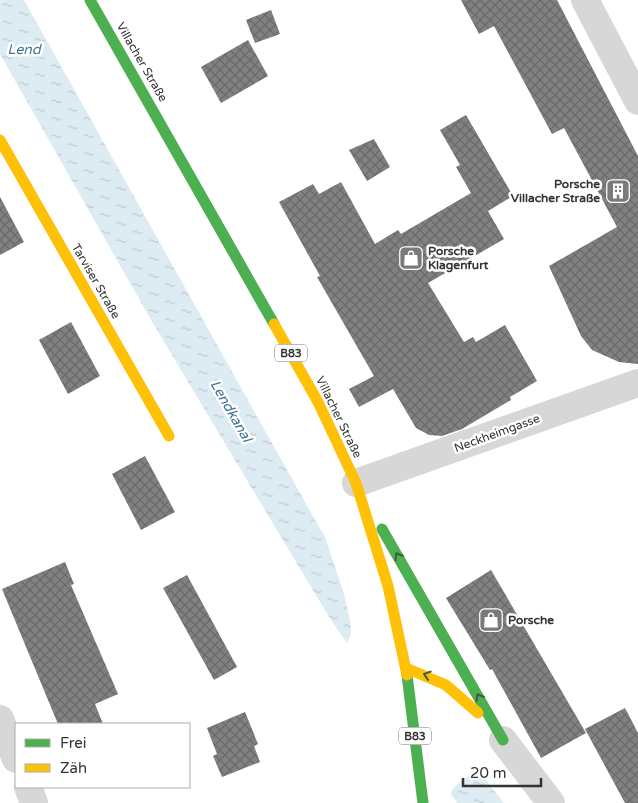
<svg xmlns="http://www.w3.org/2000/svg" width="638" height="803" font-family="'Varela Round',sans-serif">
  <defs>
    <pattern id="water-ripples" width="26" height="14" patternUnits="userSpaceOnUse" patternTransform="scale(1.25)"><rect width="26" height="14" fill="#ddebf3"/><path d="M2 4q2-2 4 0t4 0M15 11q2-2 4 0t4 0" fill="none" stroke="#becad1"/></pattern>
    <pattern id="building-cross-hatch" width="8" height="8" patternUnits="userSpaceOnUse" patternTransform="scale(1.25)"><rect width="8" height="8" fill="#818181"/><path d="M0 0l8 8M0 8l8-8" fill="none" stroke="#6a6a6a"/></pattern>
  </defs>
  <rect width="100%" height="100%" fill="#fff"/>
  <polygon fill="url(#water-ripples)" points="0,0 24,0 319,527 491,787 504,803 457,803 329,617 151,320 0,54"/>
  <polygon fill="#fff" points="321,525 481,767 459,783 452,790 450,797 345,645 351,635 350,621 344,594"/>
  <g fill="url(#building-cross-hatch)">
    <polygon points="461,0 557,0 638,156 638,364 619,362 592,350 581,336 549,266 617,227 564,128 552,134 494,26 479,34"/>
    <polygon points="271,10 280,34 255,43 246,20"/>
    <polygon points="248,40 268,76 221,103 201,67"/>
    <polygon points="466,115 513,196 488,211 504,239 428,283 464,342 473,337 476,342 505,325 537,381 510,397 511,400 462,429 442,436 429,435 416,428 393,389 359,407 349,389 374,376 317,277 320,276 279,202 313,184 319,194 341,182 375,244 398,230 401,234 471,193 456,167 460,165 440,130"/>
    <polygon points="374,139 390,167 367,181 349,150"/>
    <polygon points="0,197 24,242 0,255"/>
    <polygon points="71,322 100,376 68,394 39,340"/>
    <polygon points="145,456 175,512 141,530 112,474"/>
    <polygon points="65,562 74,584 71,585 118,694 95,704 103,724 58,724 2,589"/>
    <polygon points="491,570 586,733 541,758 492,669 490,670 446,598"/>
    <polygon points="187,575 237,667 214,680 163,588"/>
    <polygon points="625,708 638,733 638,803 625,803 585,729"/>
    <polygon points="245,712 258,744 254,746 260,762 222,777 213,756 217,754 207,728"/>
  </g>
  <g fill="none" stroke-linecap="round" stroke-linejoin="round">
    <g stroke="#d7d7d7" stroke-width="28">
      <polyline points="585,0 638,101"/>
      <polyline points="356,483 638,383"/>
      <polyline points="0,719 16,759"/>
      <polyline points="503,740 551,803"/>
      <polyline points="28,787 34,803"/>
    </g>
    <g stroke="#4caf50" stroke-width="11">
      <polyline points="90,0 274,324"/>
      <polyline points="382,529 503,740"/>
      <polyline points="407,675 423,803"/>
    </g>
    <g stroke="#ffc107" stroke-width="11">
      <polyline points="0,140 169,436"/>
      <polyline points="274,324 318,402 356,483 388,586 407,675"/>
      <polyline points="406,668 446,685 478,713"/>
    </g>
  </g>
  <defs><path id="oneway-chevron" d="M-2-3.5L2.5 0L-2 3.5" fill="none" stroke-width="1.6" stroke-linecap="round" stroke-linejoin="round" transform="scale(1.25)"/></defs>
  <g stroke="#3c5e3d">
    <use href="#oneway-chevron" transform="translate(398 556) rotate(-120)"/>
    <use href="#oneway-chevron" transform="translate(427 675) rotate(-162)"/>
    <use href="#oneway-chevron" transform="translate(479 697) rotate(-120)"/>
  </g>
  <defs>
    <g id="building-square" transform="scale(1.25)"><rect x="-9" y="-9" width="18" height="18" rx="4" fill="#7a7a7a" stroke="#fff"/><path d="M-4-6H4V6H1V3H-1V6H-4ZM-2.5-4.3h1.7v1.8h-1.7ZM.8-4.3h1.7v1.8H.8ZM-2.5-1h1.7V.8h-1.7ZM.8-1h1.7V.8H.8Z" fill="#fff"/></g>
    <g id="shop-square" transform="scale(1.25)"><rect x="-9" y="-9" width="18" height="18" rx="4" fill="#7a7a7a" stroke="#fff"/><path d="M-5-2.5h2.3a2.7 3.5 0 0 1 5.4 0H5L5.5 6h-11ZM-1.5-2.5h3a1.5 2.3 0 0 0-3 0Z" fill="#fff"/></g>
  </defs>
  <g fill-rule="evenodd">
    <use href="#building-square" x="618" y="191"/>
    <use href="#shop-square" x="411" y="258"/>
    <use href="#shop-square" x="491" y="620"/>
  </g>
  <g text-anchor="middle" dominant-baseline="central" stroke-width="5" stroke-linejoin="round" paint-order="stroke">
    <g fill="#fff" stroke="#707070" stroke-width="1">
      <rect x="275" y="344.5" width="32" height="17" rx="4"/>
      <rect x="399" y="727.5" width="32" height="17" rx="4"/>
    </g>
    <g font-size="11" font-weight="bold" fill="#333">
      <text x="291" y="353">B83</text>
      <text x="415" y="736">B83</text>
    </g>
    <g font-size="12" fill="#333" stroke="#fff">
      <text transform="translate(142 62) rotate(60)">Villacher Straße</text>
      <text transform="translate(96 281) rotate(60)">Tarviser Straße</text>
      <text transform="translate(339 417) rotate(64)">Villacher Straße</text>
      <text transform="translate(497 433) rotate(-20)">Neckheimgasse</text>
    </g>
    <g font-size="12" font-weight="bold" fill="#333" stroke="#fff" text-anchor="start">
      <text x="600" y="184" text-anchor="end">Porsche<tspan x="600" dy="14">Villacher Straße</tspan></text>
      <text x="428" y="251">Porsche<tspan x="428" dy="14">Klagenfurt</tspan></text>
      <text x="508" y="620">Porsche</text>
    </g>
    <g font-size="14" font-style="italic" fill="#3f7597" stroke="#fff">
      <text x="24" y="49">Lend</text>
      <text transform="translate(231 411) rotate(60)">Lendkanal</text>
    </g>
  </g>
  <rect x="15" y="723" width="175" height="65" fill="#ffffff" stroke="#adadad"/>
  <rect x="25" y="739" width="25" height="8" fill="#4caf50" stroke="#adadad"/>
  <text x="60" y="748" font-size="15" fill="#333333">Frei</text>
  <rect x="25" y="764" width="25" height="8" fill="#ffc107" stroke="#adadad"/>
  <text x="60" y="773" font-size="15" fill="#333333">Zäh</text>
  <path d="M463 778v8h78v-8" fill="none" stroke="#333333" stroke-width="2.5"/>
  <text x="470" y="778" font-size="15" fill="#333333" stroke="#ffffff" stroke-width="4" paint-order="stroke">20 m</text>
</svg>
